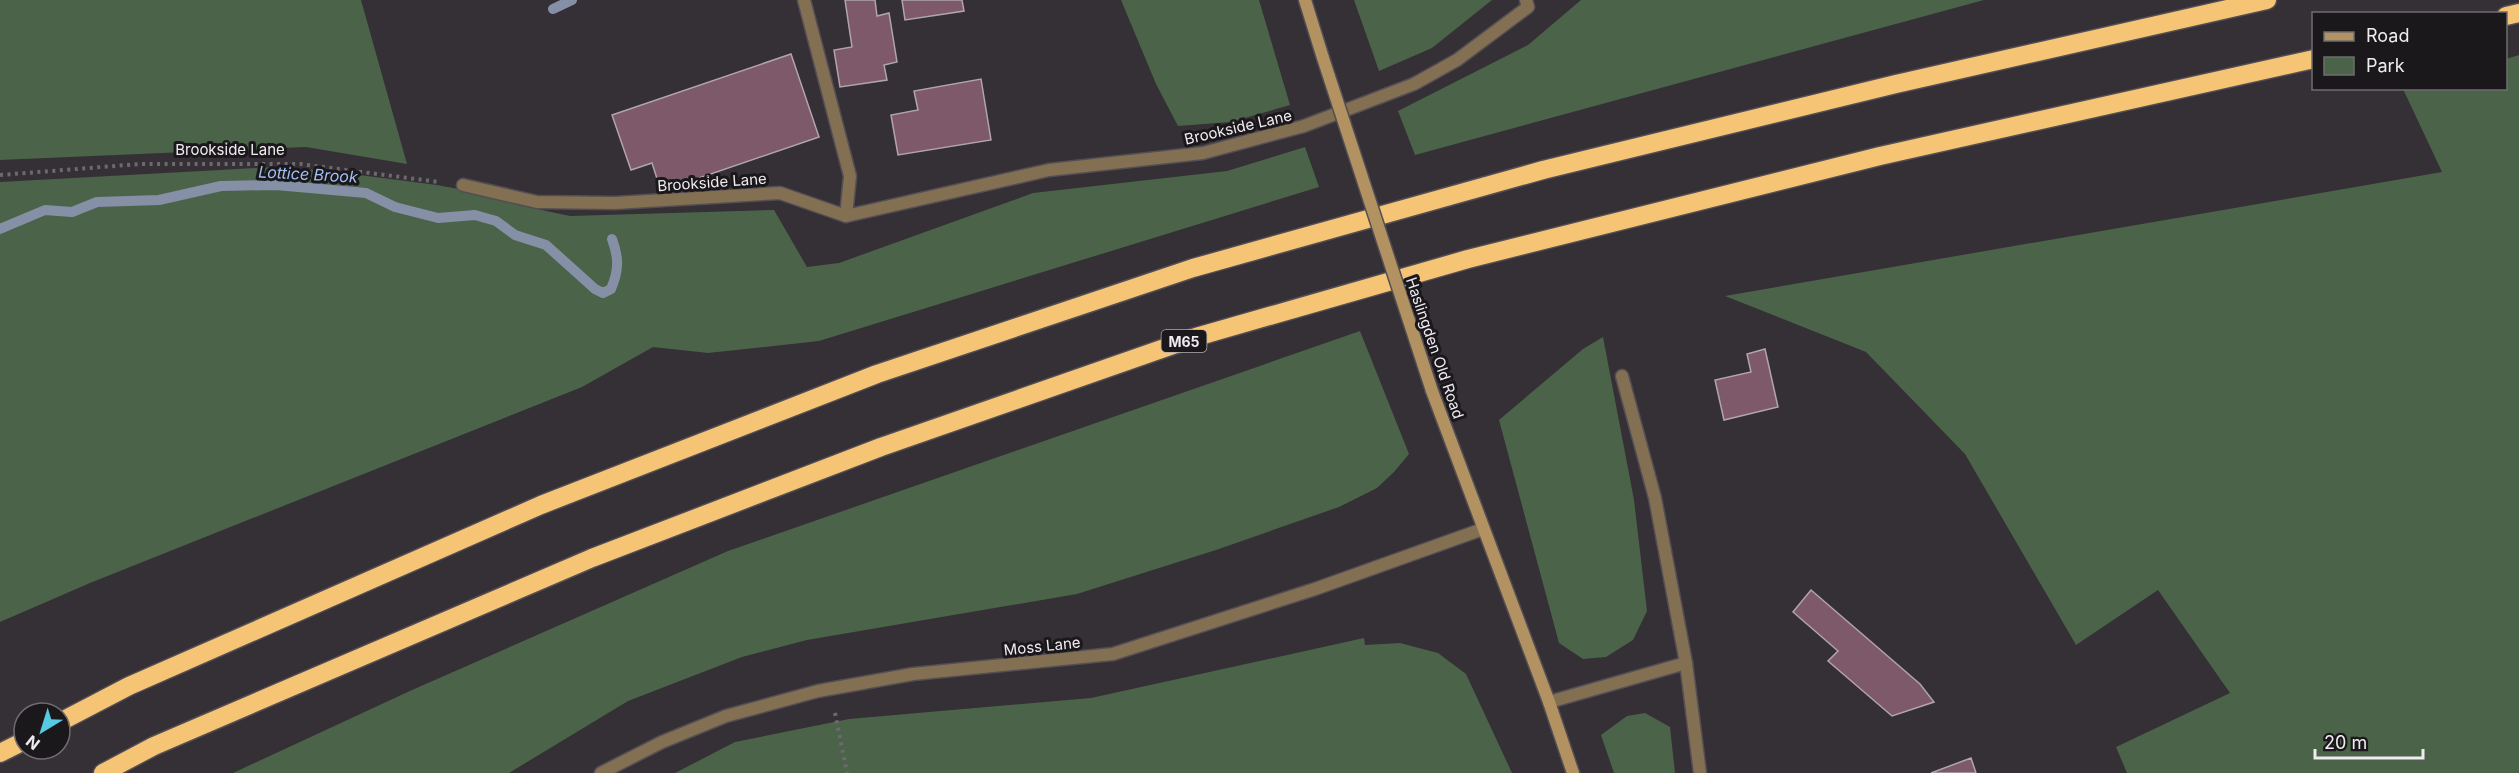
<svg xmlns="http://www.w3.org/2000/svg" width="2519" height="773" font-family="Inter,sans-serif">
  <rect width="100%" height="100%" fill="#352f36"/>
  <g fill="#4b6349">
    <polygon points="0,0 361,0 407,164 306,147 0,160"/>
    <polygon points="1121,0 1259,0 1290,105 1231,122 1178,126 1156,84"/>
    <polygon points="1354,0 1492,0 1432,48 1379,71"/>
    <polygon points="1581,0 1984,0 1415,155 1398,111 1528,45"/>
    <polygon points="2519,55 2519,773 2127,773 2116,747 2230,693 2158,590 2076,645 1965,454 1866,352 1725,296 2442,172 2403,89 2506,88 2506,59"/>
    <polygon points="1305,147 1319,187 819,341 708,353 653,347 582,387 90,583 0,622 0,182 275,167 328,171 437,185 496,196 528,207 570,216 774,210 807,267 839,263 1033,193 1227,171"/>
    <polygon points="1360,331 1409,454 1394,472 1377,488 1339,507 1216,550 1077,594 807,640 742,657 628,701 509,773 233,773 412,690 728,551"/>
    <polygon points="1603,337 1634,500 1647,611 1633,640 1606,657 1583,659 1559,643 1499,420 1583,349"/>
    <polygon points="1364,638 1365,645 1400,643 1438,653 1466,674 1512,773 675,773 735,742 849,719 1091,698"/>
    <polygon points="1645,713 1670,727 1675,773 1614,773 1601,735 1627,716"/>
  </g>
  <g fill="none" stroke-linecap="round" stroke-linejoin="round">
    <g stroke="#8590a6" stroke-width="10">
      <polyline points="553,9 572,0"/>
      <path d="M0,229L45,210L72,212L97,202L159,200L221,186L276,185L366,193L395,207L438,218L475,215L496,221L515,235L546,245L595,289L603,293L611,289C619,270 619,258 612,239"/>
    </g>
  </g>
  <g fill="#7d596a" stroke="#b1a5aa" stroke-width="1.5">
    <polygon points="845,0 875,0 877,16 889,13 897,62 884,65 887,80 840,87 834,50 852,47"/>
    <polygon points="902,0 962,0 964,11 905,20"/>
    <polygon points="791,54 819,137 661,191 652,163 631,170 612,115"/>
    <polygon points="981,79 991,140 898,155 891,115 918,110 914,91"/>
    <polygon points="1765,349 1778,407 1724,420 1715,380 1751,372 1747,354"/>
    <polygon points="1811,590 1920,684 1934,702 1892,716 1828,661 1838,651 1793,612"/>
    <polygon points="1971,758 1976,773 1931,773"/>
  </g>
  <g fill="none" stroke-linecap="round" stroke-linejoin="round">
    <g stroke="#534d54" stroke-width="15">
      <polyline id="lane" points="804,0 850,176 846,216"/>
    </g>
    <g stroke="#534d54" stroke-width="15">
      <g id="street">
        <polyline points="463,185 537,202 615,203 780,193 846,216 1049,170 1203,153 1304,126 1414,84 1457,60 1528,7 1526,0"/>
        <polyline points="1622,376 1655,498 1686,663 1700,773"/>
        <polyline points="1549,702 1686,663"/>
        <polyline points="601,773 662,742 726,716 818,691 913,674 1113,654 1315,589 1483,529"/>
      </g>
    </g>
    <g stroke="#534d54" stroke-width="15">
      <g id="secondary">
        <polyline points="1305,0 1323,58"/>
        <polyline points="1432,391 1549,702 1573,773"/>
      </g>
    </g>
    <g stroke="#534d54" stroke-width="21">
      <g id="highway">
        <polyline points="2506,16 2519,13"/>
        <polyline points="60,722 129,686 541,505 877,374 1193,268 1543,170 1896,84 2267,0"/>
        <polyline points="0,753 24,741"/>
        <polyline points="103,773 154,746 592,558 881,447 1196,337 1468,259 1880,156 2314,59"/>
      </g>
    </g>
    <g stroke="#6e686f" stroke-width="4" stroke-dasharray="3 4.5" stroke-linecap="butt">
      <polyline points="0,175 140,164 300,164 439,182"/>
      <polyline points="835,713 847,773"/>
    </g>
    <use href="#lane" stroke="#836f51" stroke-width="12"/>
    <use href="#street" stroke="#836f51" stroke-width="12"/>
    <use href="#secondary" stroke="#b19260" stroke-width="12"/>
    <use href="#highway" stroke="#f5c475" stroke-width="18"/>
    <g stroke="#534d54" stroke-width="15" stroke-linecap="butt">
      <polyline id="secondary-bridge" points="1323,58 1432,391"/>
    </g>
    <use href="#secondary-bridge" stroke="#b19260" stroke-width="12"/>
  </g>
  <g text-anchor="middle" dominant-baseline="central" stroke-width="6" stroke-linejoin="round" paint-order="stroke">
    <rect fill="#1b181b" stroke="#afacb0" stroke-width="1.5" x="1161.5" y="330" width="45" height="22" rx="4.5"/>
    <g font-size="14" font-weight="bold" fill="#efebf0">
      <text x="1184" y="341">M65</text>
    </g>
    <g font-size="15" fill="#efebf0" stroke="#1b181b">
      <text transform="translate(1238 127) rotate(-13)">Brookside Lane</text>
      <text x="230" y="149">Brookside Lane</text>
      <text transform="translate(712 182) rotate(-4)">Brookside Lane</text>
      <text transform="translate(1435 348) rotate(71)">Haslingden Old Road</text>
      <text transform="translate(1042 646) rotate(-6)">Moss Lane</text>
    </g>
    <g font-size="16" font-style="italic" fill="#a1bff4" stroke="#1b181b">
      <text transform="translate(308 174) rotate(3)">Lottice Brook</text>
    </g>
  </g>
  <rect x="2312" y="12" width="195" height="78" fill="#1b181b" stroke="#706c70" stroke-width="1.5"/>
  <rect x="2324" y="32" width="30" height="9" fill="#b19260" stroke="#706c70" stroke-width="1.5"/>
  <text x="2366" y="42" font-size="18" fill="#efebf0">Road</text>
  <rect x="2324" y="57" width="30" height="18" fill="#4b6349" stroke="#706c70" stroke-width="1.5"/>
  <text x="2366" y="72" font-size="18" fill="#efebf0">Park</text>
  <g transform="translate(42 731) rotate(218)"><circle r="28" fill="#1b181b" stroke="#706c70" stroke-width="1.5"/>
  <path d="M0-4.5L10 22L0 15L-10 22Z" fill="#57c9e2"/>
  <text y="-9" font-size="16" font-weight="bold" text-anchor="middle" fill="#efebf0">N</text>
  </g>
  <path d="M2315 749v9h108v-9" fill="none" stroke="#efebf0" stroke-width="3"/>
  <text x="2324" y="749" font-size="18" fill="#efebf0" stroke="#1b181b" stroke-width="4.5" paint-order="stroke">20 m</text>
</svg>
